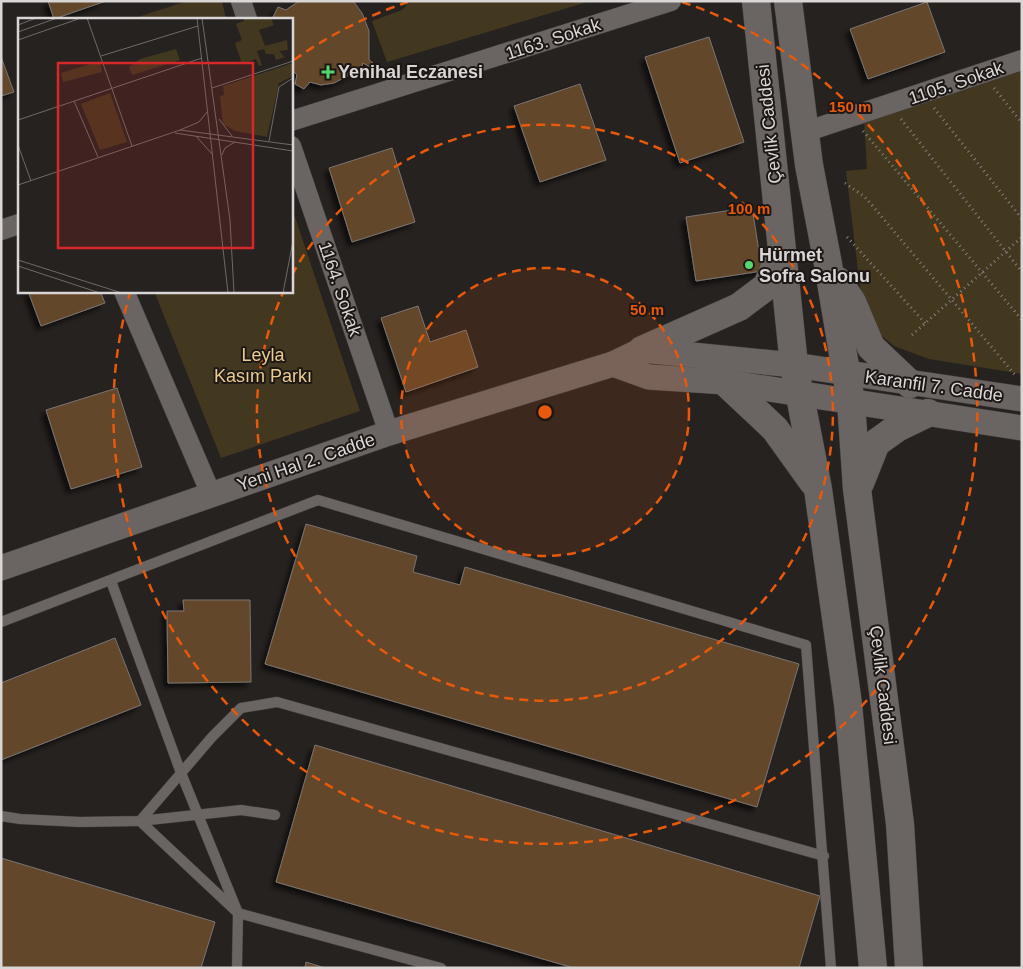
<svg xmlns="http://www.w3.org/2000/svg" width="1023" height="969" font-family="Arial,sans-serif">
  <defs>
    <filter id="shadow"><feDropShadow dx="-4.5" dy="4.5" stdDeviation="2.5" flood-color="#0009"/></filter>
  </defs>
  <rect width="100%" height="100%" fill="#262220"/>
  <g fill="#42371f">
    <polygon points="187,1 222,1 226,19 132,19"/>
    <polygon points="410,1 591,1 387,62 372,21 402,10"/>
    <polygon points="1022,71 1022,374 929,359 894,346 864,321 846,171 867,169 864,120"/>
    <polygon points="291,205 360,411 221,458 154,291 291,291"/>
  </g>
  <g fill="#63462c" stroke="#7a7571" filter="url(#shadow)">
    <polygon points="48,1 106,1 54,19"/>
    <polygon points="299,1 353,1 362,13 369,31 369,60 373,63 370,67 363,63 361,69 334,83 321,85 310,82 304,89 295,84 297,75 291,69 291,19 273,17 278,7 286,10"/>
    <polygon points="927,2 945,52 868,79 850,29"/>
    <polygon points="709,37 744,142 680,163 645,57"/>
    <polygon points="1,57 14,92 1,96"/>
    <polygon points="580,84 606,160 540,182 514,106"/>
    <polygon points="392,148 415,222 352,242 329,168"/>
    <polygon points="752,207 762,271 696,281 686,217"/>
    <polygon points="28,291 100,291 105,303 41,326"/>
    <polygon points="418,306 430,342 466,330 478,367 406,392 381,318"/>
    <polygon points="117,388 142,467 71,489 46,410"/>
    <polygon points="306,524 417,556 413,572 460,585 465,567 799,664 757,807 265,664"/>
    <polygon points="183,600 250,600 251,682 168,683 167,611 184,611"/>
    <polygon points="115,638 141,705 1,760 1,683"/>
    <polygon points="315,745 820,896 799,968 574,968 276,882"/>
    <polygon points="1,858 215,922 201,968 1,968"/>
    <polygon points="306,962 325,968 305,968"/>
  </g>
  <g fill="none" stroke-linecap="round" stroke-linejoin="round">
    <g stroke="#403c3a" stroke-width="11">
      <g id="service">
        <polyline points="111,581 181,773 238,913 237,968"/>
        <polyline points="1,622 318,500 806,645 831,968"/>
        <polyline points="1,816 20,819 80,822 140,821 241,810 275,815"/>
        <polyline points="140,821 212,737 241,708 277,702 824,856"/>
        <polyline points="140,821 238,913 441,968"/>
      </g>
    </g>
    <g stroke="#403c3a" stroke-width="21">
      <g id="minor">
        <polyline points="241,1 247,19"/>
        <polyline points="291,121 671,1"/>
        <polyline points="805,132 1022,60"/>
        <polyline points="291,146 389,433"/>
        <polyline points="1,230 19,224"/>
        <polyline points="124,291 211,494"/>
      </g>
    </g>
    <g stroke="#403c3a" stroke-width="26">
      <g id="tertiary">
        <polyline points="613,364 649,377 725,382 1022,428"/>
        <polyline points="1,568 389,433 613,364 642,350 794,365 1022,399"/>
      </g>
    </g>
    <g stroke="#403c3a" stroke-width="29">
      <g id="secondary">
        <polyline points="756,1 794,365 818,489 848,704 873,968"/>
        <polyline points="788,1 809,165 828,264 851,402 857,489 900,824 909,968"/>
        <polyline points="838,281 852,302 871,347 910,384"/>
        <polyline points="642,350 739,307 767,286 781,251"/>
        <polyline points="725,382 775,429 813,482"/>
        <polyline points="860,483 876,443 897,428 928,413"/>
      </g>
    </g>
    <g stroke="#84807f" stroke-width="3" stroke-dasharray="1 4" stroke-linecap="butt">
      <polyline points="994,88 1022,123"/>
      <polyline points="934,108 1022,219"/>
      <polyline points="901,119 1022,272"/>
      <polyline points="863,131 1022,320"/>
      <polyline points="845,183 865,197 1016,376"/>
      <polyline points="847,237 925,323"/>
      <polyline points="912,335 1022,237"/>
    </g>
    <use href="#service" stroke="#6a6462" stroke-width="10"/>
    <use href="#minor" stroke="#6a6462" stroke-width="20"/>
    <use href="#tertiary" stroke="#6a6462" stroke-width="25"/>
    <use href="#secondary" stroke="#6a6462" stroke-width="28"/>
  </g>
  <circle cx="545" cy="412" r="144" fill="#e8590c" fill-opacity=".12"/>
  <g fill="none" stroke="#e8590c" stroke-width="2.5" stroke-dasharray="9 6">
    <circle cx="545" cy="412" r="144"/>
    <path d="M292 275A288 288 0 1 1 283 293"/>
    <path d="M294 60A432 432 0 0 1 408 2M682 2A432 432 0 1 1 130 293"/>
  </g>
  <g fill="#57d570" stroke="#1d1816" stroke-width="2">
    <path d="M325.5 64.5h5v5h5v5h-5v5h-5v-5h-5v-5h5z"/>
    <circle cx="749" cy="265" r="5"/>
  </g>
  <g text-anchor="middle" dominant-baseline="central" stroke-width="4" stroke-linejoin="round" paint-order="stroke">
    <g font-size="18" fill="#dad6d5" stroke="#1d1816">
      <text transform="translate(553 39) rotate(-18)">1163. Sokak</text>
      <text transform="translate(956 83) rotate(-19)">1105. Sokak</text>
      <text transform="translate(769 124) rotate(-96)">Çevlik Caddesi</text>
      <text transform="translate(340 289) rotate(71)">1164. Sokak</text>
      <text transform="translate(934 386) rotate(8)">Karanfil 7. Cadde</text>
      <text transform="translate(306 462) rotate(-19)">Yeni Hal 2. Cadde</text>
      <text transform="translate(883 685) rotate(83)">Çevlik Caddesi</text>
    </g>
    <g font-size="18" font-weight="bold" fill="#dad6d5" stroke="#1d1816" text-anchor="start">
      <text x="338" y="72">Yenihal Eczanesi</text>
      <text x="759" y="255">Hürmet<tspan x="759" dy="21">Sofra Salonu</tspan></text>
    </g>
    <g font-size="18" fill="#ebcc8f" stroke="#1d1816">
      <text x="263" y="355">Leyla<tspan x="263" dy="21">Kasım Parkı</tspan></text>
    </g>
  </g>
  <g transform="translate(18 18)">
    <rect width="275" height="275" fill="#262220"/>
    <path d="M226,0H253L256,7L241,12L247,28L269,22L270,32L261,33L267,39L258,42L256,36H248L246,31L239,33L244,47L241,48L238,41L224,46L217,25L224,22L218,6L226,3ZM158,31L162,42L114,57L111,49L122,41ZM82,43L84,54L45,64L43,55ZM275,45V58L261,65L249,119L217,113L205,106L202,78L206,77L205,68ZM92,75L109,124L82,132L63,86Z" fill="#42371f"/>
    <path fill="none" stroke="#6e6a68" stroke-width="1" d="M69,0L114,128M179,0L210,275M184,0L212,202L216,275M0,7L18,0M0,14L39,0M0,22L63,0M83,38L180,8M194,70L275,43M56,83L80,139M201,101L214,118M0,102L184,40M162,112L181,104L189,94M157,115L275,133M178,118L194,136M251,123L261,69L275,60M0,127L13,163M204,137L207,130L217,124M0,167L162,112L275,127M0,242L104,275M0,248L82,275M265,275L275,223"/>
    <path fill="#d62828" fill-opacity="0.15" stroke="#d62828" stroke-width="2.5" d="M40,45H235V230H40Z"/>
    <rect width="275" height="275" fill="none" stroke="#dad6d5" stroke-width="2.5"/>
  </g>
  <circle cx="545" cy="412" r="8" fill="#e8590c" stroke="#1d1816" stroke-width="2.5"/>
  <g font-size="15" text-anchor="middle" font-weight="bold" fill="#e8590c" stroke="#1d1816" stroke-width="4" stroke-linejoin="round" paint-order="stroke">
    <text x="850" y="112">150 m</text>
    <text x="749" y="214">100 m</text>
    <text x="647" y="315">50 m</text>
  </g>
  <rect width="1023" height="969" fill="none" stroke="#dad6d5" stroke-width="5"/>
</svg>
